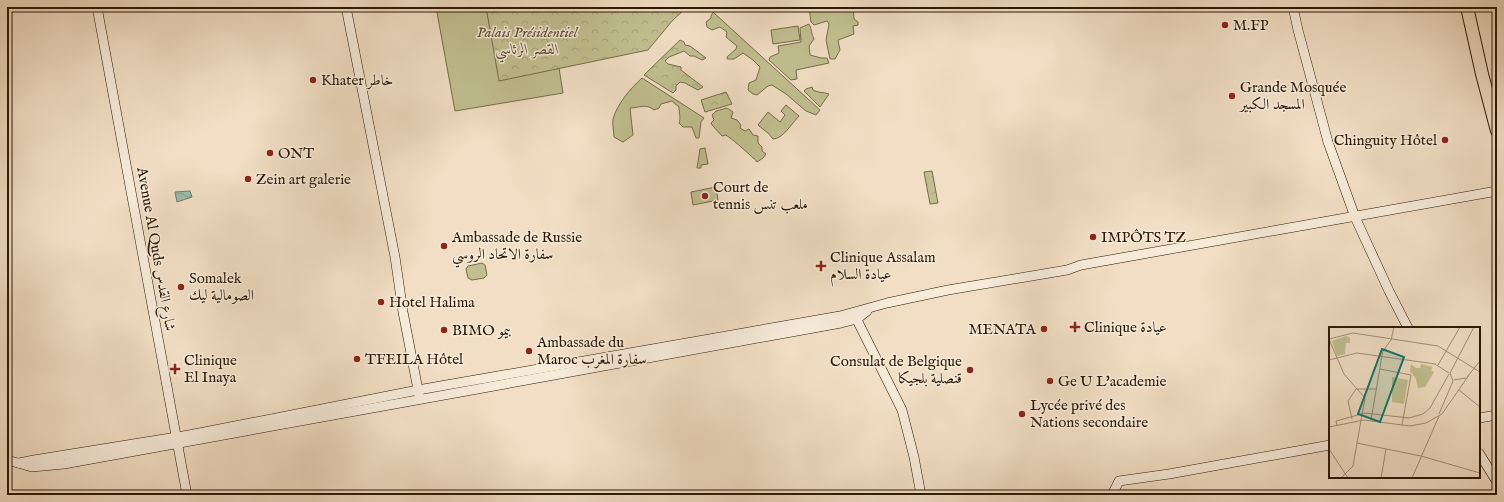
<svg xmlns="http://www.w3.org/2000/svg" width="1504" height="502" font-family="'IM FELL English',Amiri,serif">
  <defs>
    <pattern id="forest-crowns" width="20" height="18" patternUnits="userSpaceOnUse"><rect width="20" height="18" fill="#c1bf90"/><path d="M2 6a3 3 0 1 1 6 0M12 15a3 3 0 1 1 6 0" fill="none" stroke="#a6a47b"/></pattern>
    <pattern id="water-waves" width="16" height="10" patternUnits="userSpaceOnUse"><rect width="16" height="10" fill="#9cbdae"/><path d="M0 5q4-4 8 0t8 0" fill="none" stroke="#87a294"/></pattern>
  </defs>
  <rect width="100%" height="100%" fill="#f1dec4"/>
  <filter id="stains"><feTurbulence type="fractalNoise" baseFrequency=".005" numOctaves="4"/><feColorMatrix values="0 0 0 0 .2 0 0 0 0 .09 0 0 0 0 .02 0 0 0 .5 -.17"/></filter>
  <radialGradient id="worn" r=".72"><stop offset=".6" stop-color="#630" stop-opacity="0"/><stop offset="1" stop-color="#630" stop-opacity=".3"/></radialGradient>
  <g fill="#c1bf90" stroke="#766c4a">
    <polygon points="436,7 486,7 500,80 559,68 563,93 455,111"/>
    <polygon points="809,7 857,7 853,8 854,19 858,22 858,25 853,26 854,34 838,40 840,50 835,59 830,59 826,40 829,24 827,21 814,25 811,22"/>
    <polygon points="713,12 820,110 816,115 806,111 786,94 772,85 768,86 757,95 753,94 748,90 749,83 756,80 760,67 753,60 743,53 734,59 727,59 727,57 736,49 737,46 726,37 727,32 720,27 712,30 707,27 706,22 711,18 711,16"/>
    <path d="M809,24C812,29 811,34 814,39L809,46L810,55L821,58H827L829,63L796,70L797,79L791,80L769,60L770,57L779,53L778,46L801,42L800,28Z"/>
    <polygon points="798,26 800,40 773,44 771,30"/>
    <path d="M642,78L704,118L701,122L699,138H696L692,127H683L679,123C681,119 679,112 679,107L672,101L661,104L659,108L654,110C646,103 639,108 630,108L633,135L623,142L614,137C614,132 612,124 613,119C617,104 631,88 642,78Z"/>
    <path d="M812,87L813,90C818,93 824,92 829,94L820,107L804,91L806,89Z"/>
    <path d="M786,105L799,116C792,123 783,139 773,139L768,133L758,125L768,112L780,122L785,115L781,111Z"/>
    <path d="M727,108L733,112L731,118L737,120L741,125L740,128L745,131L749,129L753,135L758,136V143L762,147V151L766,154L763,158L757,162C755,158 753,159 750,155C742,148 735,141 726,135L722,136L712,125L711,123L714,120L712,115L716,111Z"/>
    <polygon points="705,148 708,164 701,165 701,168 697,168 700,149"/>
    <polygon points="716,187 718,200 693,205 691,192"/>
    <polygon points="482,263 485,265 487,275 484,278 472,280 468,278 466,269 468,266"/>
  </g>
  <g fill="url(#forest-crowns)" stroke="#766c4a">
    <polygon points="486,7 687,7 672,21 648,50 499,81"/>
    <polygon points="680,40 684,42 685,45 690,46 706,58 702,60 694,56 690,56 684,51 669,57 665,61 668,64 681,67 681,70 703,87 698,90 685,83 680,82 676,86 676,90 673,93 644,75"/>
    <polygon points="726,92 732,104 705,112 701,100"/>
    <polygon points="932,171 938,203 930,204 924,172"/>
  </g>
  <polygon fill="url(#water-waves)" stroke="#6f7b6a" points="190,191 192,197 177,202 175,192"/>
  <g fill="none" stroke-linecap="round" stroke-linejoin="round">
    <g stroke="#2c1905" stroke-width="10">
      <g id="secondary">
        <polyline points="97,7 187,495"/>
        <polyline points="346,7 395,257 403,312 419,395"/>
        <polyline points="1293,7 1298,30 1328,142 1355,217 1389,291 1408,328"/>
        <polyline points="854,314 902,410 914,457 921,495"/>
        <polyline points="1479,418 1497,415"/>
        <polyline points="1479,453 1497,482"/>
        <polyline points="7,460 32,467 64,464 841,323 857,319 867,311"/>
        <polyline points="19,463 34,460 189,435 418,390 840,316 887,303 948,290 1067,270 1081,265 1497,191"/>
        <polyline points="1112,495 1119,481 1169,474 1330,445"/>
      </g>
    </g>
    <g stroke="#2c1905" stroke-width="14">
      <polyline id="highway" points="1467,7 1482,74 1497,131"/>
    </g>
    <use href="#secondary" stroke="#f6ead9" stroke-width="9"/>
    <use href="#highway" stroke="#f1dec4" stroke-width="12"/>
  </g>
  <g fill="#8f2418" stroke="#f6ead9" stroke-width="1.5">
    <circle cx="1225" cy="25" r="4"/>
    <circle cx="313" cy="80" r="4"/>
    <circle cx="1232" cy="96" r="4"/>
    <circle cx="1445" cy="140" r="4"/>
    <circle cx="270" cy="153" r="4"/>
    <circle cx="248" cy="179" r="4"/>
    <circle cx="705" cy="196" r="4"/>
    <circle cx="1093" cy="237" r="4"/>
    <circle cx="444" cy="246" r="4"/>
    <path d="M819 260h4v4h4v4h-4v4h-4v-4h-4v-4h4z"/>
    <circle cx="181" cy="287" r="4"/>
    <circle cx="381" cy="302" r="4"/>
    <path d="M1073 321h4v4h4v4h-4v4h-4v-4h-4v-4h4z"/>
    <circle cx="1044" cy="329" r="4"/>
    <circle cx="444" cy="330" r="4"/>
    <circle cx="529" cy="351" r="4"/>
    <circle cx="357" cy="359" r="4"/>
    <path d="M173 363h4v4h4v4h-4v4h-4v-4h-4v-4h4z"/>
    <circle cx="970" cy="370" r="4"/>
    <circle cx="1050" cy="381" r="4"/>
    <circle cx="1022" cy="414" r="4"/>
  </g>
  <g text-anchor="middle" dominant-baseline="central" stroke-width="3" stroke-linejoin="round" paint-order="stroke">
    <g font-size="15" fill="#2c1905" stroke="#f6ead9" text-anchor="start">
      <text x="1233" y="25">M.FP</text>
      <text x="321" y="80">Khater خاطر</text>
      <text x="1240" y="87">Grande Mosquée<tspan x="1240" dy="17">المسجد الكبير</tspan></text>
      <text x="1437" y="140" text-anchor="end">Chinguity Hôtel</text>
      <text x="278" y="153">ONT</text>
      <text x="256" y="179">Zein art galerie</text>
      <text x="713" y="187">Court de<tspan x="713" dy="17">tennis ملعب تنس</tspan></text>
      <text x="452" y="237">Ambassade de Russie<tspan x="452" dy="17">سفارة الاتحاد الروسي</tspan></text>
      <text x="1101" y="237">IMPÔTS TZ</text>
      <text x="830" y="257">Clinique Assalam<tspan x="830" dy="17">عيادة السلام</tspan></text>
      <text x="189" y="278">Somalek<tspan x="189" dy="17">الصومالية ليك</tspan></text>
      <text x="389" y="302">Hotel Halima</text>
      <text x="1084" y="327">Clinique عيادة</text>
      <text x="1036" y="329" text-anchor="end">MENATA</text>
      <text x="452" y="330">BIMO بيمو</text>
      <text x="537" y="342">Ambassade du<tspan x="537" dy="17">Maroc سفارة المغرب</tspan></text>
      <text x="365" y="359">TFEILA Hôtel</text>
      <text x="184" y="360">Clinique<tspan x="184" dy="17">El Inaya</tspan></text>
      <text x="962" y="361" text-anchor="end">Consulat de Belgique<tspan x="962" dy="17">قنصلية بلجيكا</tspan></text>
      <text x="1058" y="381">Ge U L'academie</text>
      <text x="1030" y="405">Lycée privé des<tspan x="1030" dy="17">Nations secondaire</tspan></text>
    </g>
    <g font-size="15" font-style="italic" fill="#594b2f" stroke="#f6ead9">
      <text x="527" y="32">Palais Présidentiel<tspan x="527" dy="17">القصر الرئاسي</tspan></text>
    </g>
    <g font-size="15" fill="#2c1905" stroke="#f6ead9">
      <text transform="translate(156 249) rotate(80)">Avenue Al Quds شارع القدس</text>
    </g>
  </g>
  <g transform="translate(1329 327)">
    <rect width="151" height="151" fill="#f1dec4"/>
    <path d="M17,9L21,11V16H17L16,27L8,29L3,14Z" fill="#c1bf90"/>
    <path d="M82,37L87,41H91L92,37L104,40L102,43L105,45L96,60L89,61L87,52L81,44ZM63,50L79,53L75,77L63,75Z" fill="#c1bf90"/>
    <path fill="none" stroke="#a28f78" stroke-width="1" d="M0,12L15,47L28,62M0,12L24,6L109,19L151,45M54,24L62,13L65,0M0,33L28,26L106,37L120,46M109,38L131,0M51,42L82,48L73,98M121,46L145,0M138,50L151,34M125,53L137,51M27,62H48M130,63L151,80M110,87L124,54L121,46M23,92L19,74L27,62M42,93L54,23M8,98L7,94L36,86L80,91L94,87L101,81L120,47M0,100L35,93L81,99L97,96L113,87L140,48M28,116L92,129M0,122L19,151M92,129L151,146M12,151L24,139L32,93L36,71L28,62M52,151L57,122M83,151L110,89"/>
    <path fill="#0f766e" fill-opacity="0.15" stroke="#0f766e" stroke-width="2" d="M53,22L75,30L51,95L29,87Z"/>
    <rect width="151" height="151" fill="none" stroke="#2c1905" stroke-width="2"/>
  </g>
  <rect width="1504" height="502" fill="none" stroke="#f1dec4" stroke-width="24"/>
  <rect x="8" y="8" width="1488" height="486" fill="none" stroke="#2c1905" stroke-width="2"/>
  <rect x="12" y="12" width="1480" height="478" fill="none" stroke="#2c1905"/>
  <rect width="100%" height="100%" filter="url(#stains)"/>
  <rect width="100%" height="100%" fill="url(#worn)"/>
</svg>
